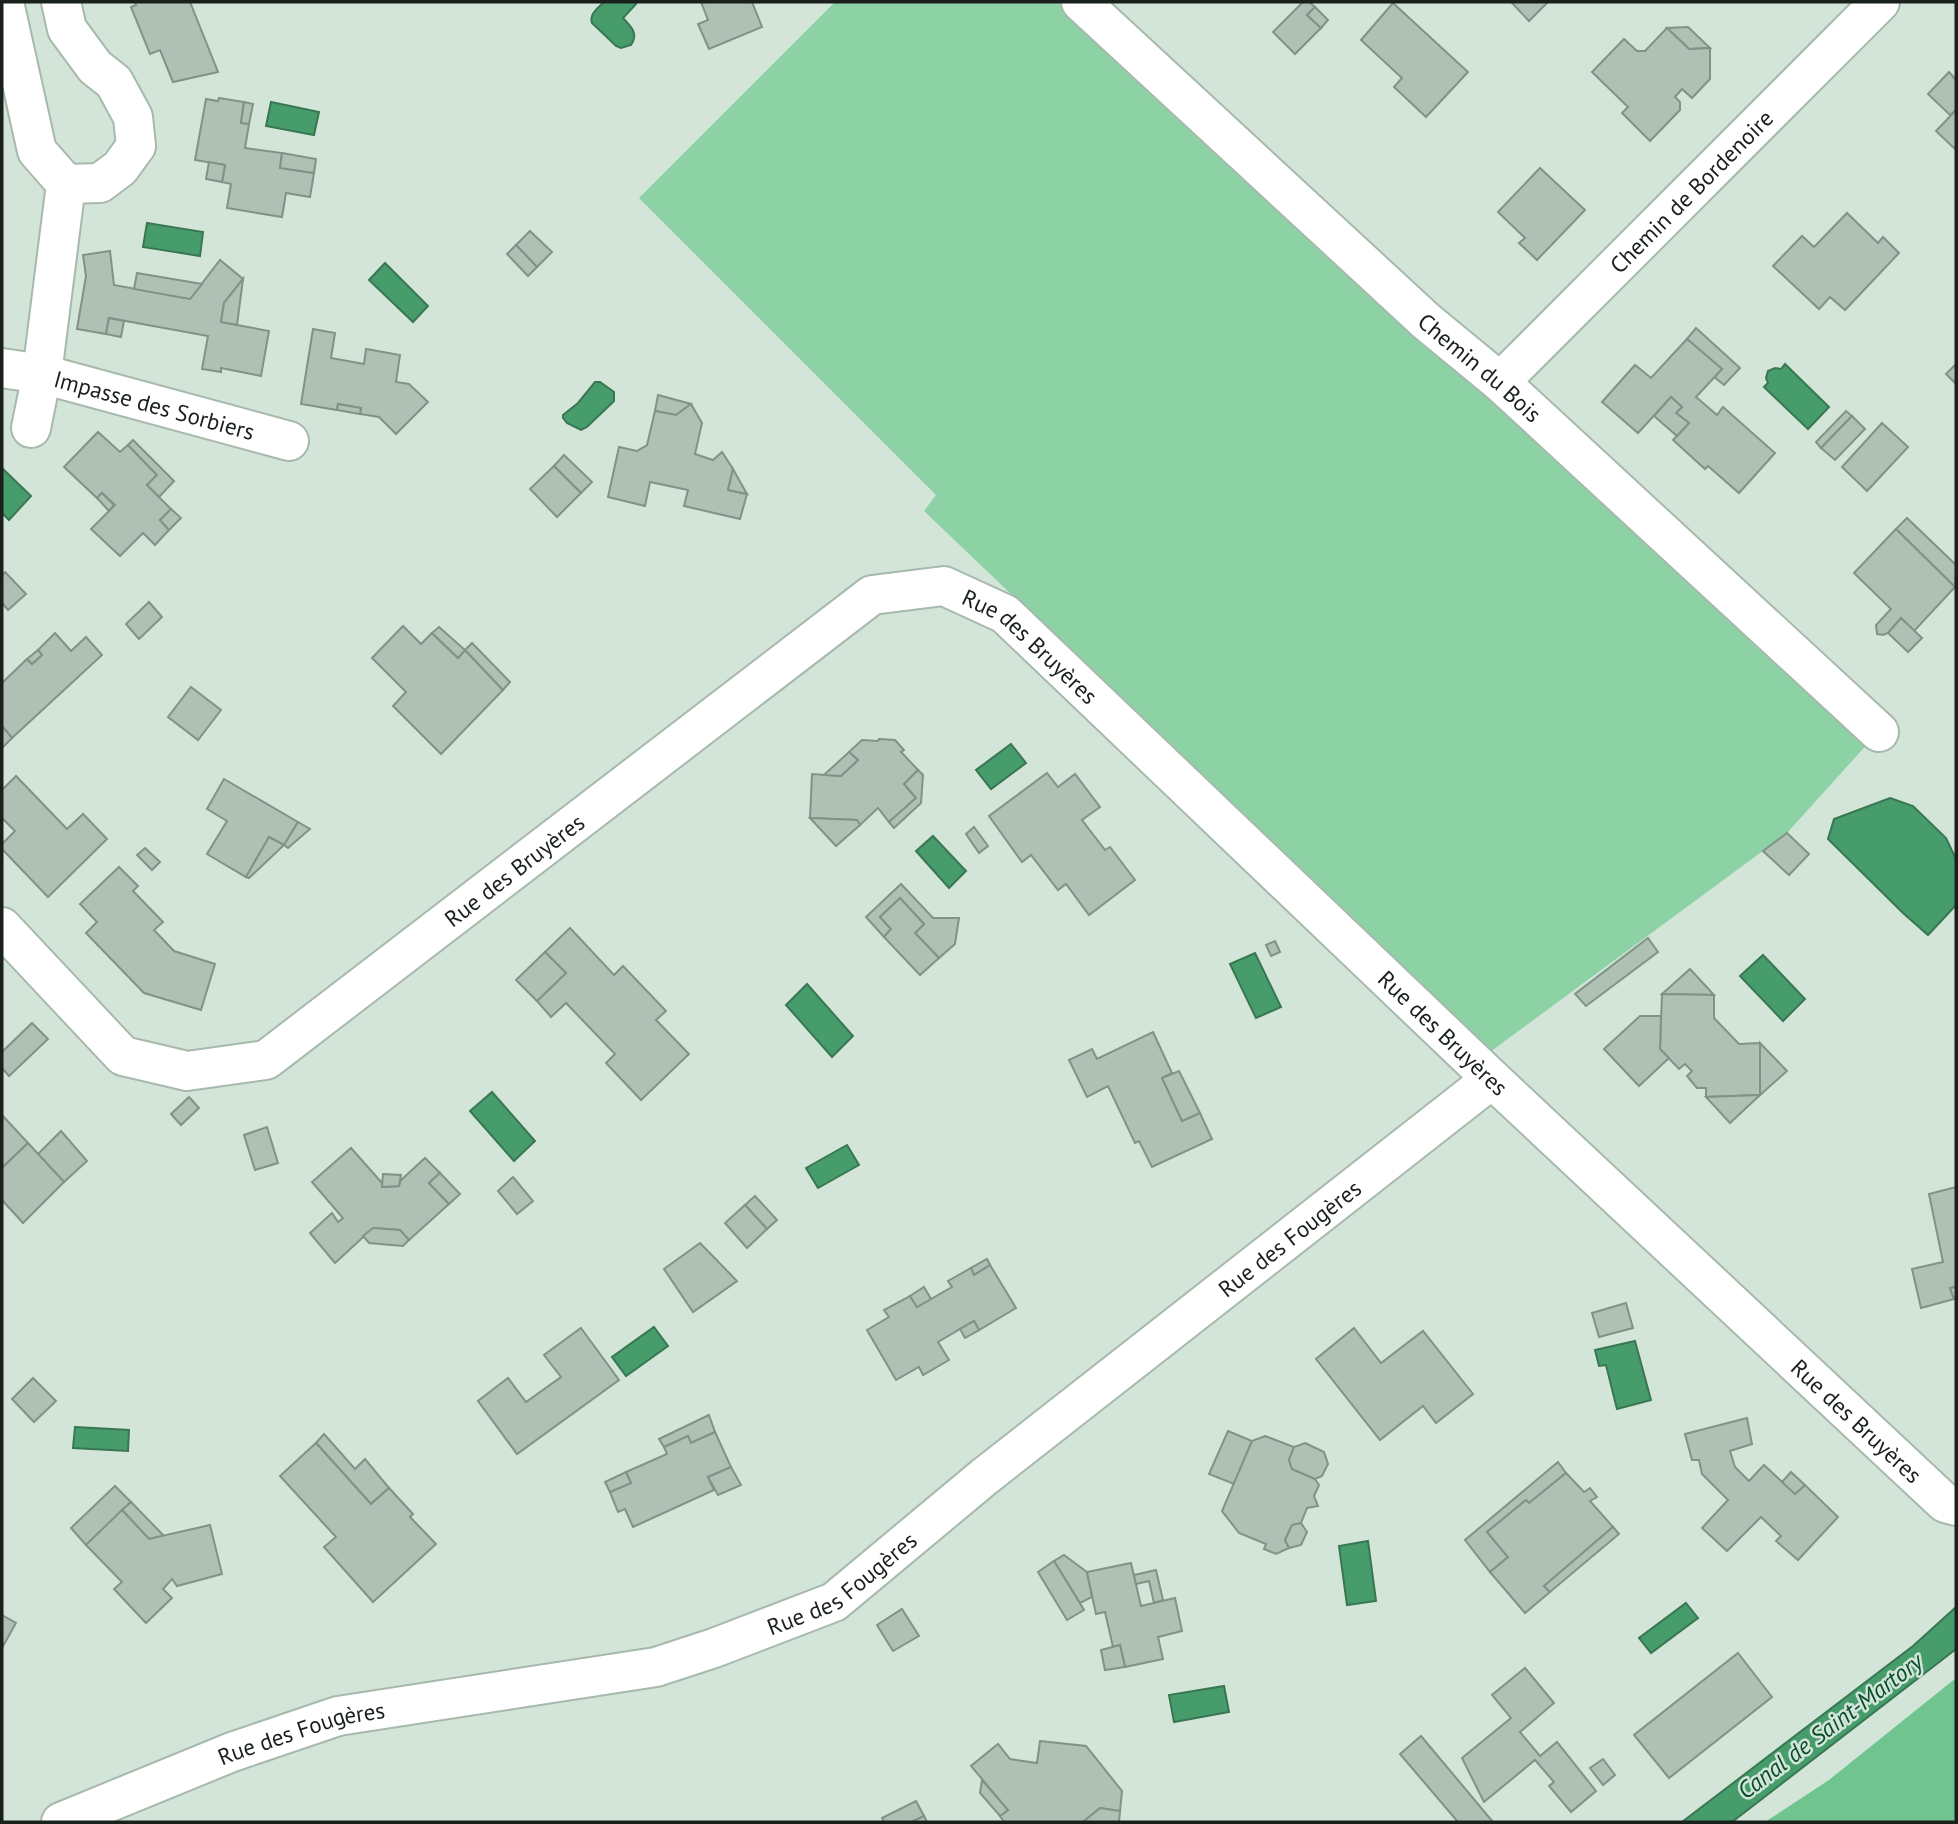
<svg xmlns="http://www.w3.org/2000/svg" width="1958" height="1824" font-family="'PT Sans',sans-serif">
  <rect width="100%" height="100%" fill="#d2e5d8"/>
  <polygon fill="#8cd2a5" points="835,2 1057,2 1870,741 1787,833 1490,1052 924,511 936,495 639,198"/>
  <polygon fill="#6fc490" points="1956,1678 1956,1822 1765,1822 1829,1780"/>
  <g fill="#469c6a" stroke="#397753" stroke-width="2">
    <path d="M604,2H635L636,4L623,18C631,27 639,33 631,45L621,48L616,46L592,23C589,14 598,8 604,2Z"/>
    <polygon points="271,102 319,112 314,135 266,126"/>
    <polygon points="147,223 203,232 200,256 143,247"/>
    <polygon points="385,263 428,306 413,322 369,280"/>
    <polygon points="1785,364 1829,407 1808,429 1764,387 1768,383 1766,378 1768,371 1775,368 1781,369"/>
    <polygon points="595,382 600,382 614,392 614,401 587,427 581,430 567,423 563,418 563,415 578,403"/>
    <polygon points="2,468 31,496 9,520 2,513"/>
    <polygon points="1011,744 1026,763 991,789 976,770"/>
    <polygon points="1890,798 1913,806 1946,838 1956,859 1956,905 1928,935 1903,913 1828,839 1834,819"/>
    <polygon points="933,836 966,871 949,888 916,851"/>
    <polygon points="1255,953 1281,1007 1256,1018 1230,964"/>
    <polygon points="1763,955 1805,999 1783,1021 1740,976"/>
    <polygon points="807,984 853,1036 832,1057 786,1005"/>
    <polygon points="492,1092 535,1141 514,1161 470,1111"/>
    <polygon points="847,1145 859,1165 818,1188 806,1168"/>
    <polygon points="654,1327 668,1346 626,1376 612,1357"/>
    <polygon points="1635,1341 1651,1400 1617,1409 1606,1365 1599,1366 1595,1350"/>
    <polygon points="75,1427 129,1430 128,1451 73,1448"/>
    <polygon points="1368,1541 1376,1601 1347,1605 1339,1546"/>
    <polygon points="1686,1603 1698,1618 1651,1653 1639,1638"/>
    <polygon points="1956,1607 1956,1649 1732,1822 1682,1822 1913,1646"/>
    <polygon points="1224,1686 1229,1712 1174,1722 1169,1695"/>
  </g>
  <g fill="#afc1b5" stroke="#819286" stroke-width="2">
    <polygon points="135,2 190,2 218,72 173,82 160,50 150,54 131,7 136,5"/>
    <polygon points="701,2 752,2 762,27 709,49 698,24 708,20"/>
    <polygon points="1303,2 1309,2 1315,7 1307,15 1321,28 1295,54 1273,32"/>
    <polygon points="1511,2 1548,2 1529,21"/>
    <polygon points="1393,3 1468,72 1426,117 1394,87 1402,78 1361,40"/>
    <polygon points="1315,7 1328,20 1321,28 1307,15"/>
    <polygon points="1688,27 1710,48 1689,49 1667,28"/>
    <polygon points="1667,28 1689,49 1710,48 1710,79 1692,98 1682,89 1675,97 1680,102 1680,110 1650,141 1622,113 1628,107 1592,72 1624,39 1637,51 1645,51"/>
    <polygon points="1949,72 1956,80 1956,110 1950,115 1928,94"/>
    <polygon points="219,98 244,102 241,123 249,124 245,148 282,153 280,168 314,173 310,197 286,193 282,217 227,208 231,184 222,182 225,165 195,160 206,99 218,101"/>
    <polygon points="244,102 253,104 249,124 241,123"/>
    <polygon points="1956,110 1956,150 1936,131"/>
    <polygon points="282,153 316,159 314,173 280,168"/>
    <polygon points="209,162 225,165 222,182 206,179"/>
    <polygon points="1540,168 1585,210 1537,260 1519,243 1525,238 1498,212"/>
    <polygon points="1847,213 1878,243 1883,237 1899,253 1845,310 1830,297 1819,309 1773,266 1802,236 1814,247"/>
    <polygon points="530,231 552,252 537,267 516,245"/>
    <polygon points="516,245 537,267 528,276 507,254"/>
    <polygon points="110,251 114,285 190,299 220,260 243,279 224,303 221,322 269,331 261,376 221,368 221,372 202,369 208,336 109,318 106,334 77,329 86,276 83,255"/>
    <polygon points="137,273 202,284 190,299 134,289"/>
    <polygon points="243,279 237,325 221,322 224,303"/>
    <polygon points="109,318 124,321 121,337 106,334"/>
    <polygon points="1696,328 1740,368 1724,385 1714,377 1722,369 1687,339"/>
    <polygon points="313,329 335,333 331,358 364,364 366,349 400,355 396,382 409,384 428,402 396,434 379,417 360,414 361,408 338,404 337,410 301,404"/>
    <polygon points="1687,339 1722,369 1696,397 1717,415 1723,407 1775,453 1739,493 1708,466 1705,469 1673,440 1689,423 1676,413 1682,407 1671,397 1638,433 1602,402 1635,365 1651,378"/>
    <polygon points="1956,364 1956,384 1946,374"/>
    <polygon points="658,395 691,404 676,415 655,411"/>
    <polygon points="1671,397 1682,407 1676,413 1689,423 1677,436 1654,416"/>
    <polygon points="338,404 361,408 360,414 337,410"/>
    <polygon points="691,404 702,423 695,454 713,460 722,452 733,469 728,490 747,494 740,519 684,506 688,490 650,482 645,506 608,497 619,447 637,451 647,445 655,411 676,415"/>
    <polygon points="1846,411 1852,416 1821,448 1816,442"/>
    <polygon points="1852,416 1865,429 1835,460 1821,448"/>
    <polygon points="1882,423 1908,447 1867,491 1842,467"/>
    <polygon points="98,432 120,452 128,445 157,475 147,485 171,509 160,520 169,530 155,545 143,533 120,556 91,529 115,505 102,493 97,498 64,467"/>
    <polygon points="133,440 174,481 159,497 147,485 157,475 128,445"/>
    <polygon points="564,455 592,482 581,493 554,466"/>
    <polygon points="554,466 581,493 557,517 530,489"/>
    <polygon points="733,469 747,494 728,490"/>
    <polygon points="102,493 114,505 109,511 97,498"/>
    <polygon points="171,509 181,518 169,530 160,520"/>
    <polygon points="1907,518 1956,565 1955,587 1896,529"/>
    <polygon points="1896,529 1955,587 1914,631 1901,618 1888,633 1883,635 1877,634 1876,625 1891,609 1854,573"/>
    <polygon points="5,572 26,594 8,610 2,603 2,576"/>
    <polygon points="149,602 162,617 139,639 126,624"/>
    <polygon points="1901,618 1922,638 1908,652 1888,633"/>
    <polygon points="403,626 421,644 432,633 458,658 465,650 503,690 441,754 393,706 406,692 372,658"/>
    <polygon points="439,627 465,650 458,658 432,633"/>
    <polygon points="55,633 71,651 86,637 102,655 12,738 2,726 2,683 27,659 32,664 42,655 38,650"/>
    <polygon points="472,643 510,682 503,690 465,650"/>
    <polygon points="38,650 42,655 32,664 27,659"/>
    <polygon points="191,687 221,710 198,740 168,717"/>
    <polygon points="2,726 12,738 2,748"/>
    <polygon points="879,739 895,740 904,750 901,752 918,770 904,784 916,798 889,822 878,808 860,825 857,820 810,818 812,774 841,776 858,760 849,752 862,740 878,741"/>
    <polygon points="849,752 858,760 841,776 824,775"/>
    <polygon points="918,770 923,775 921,803 894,828 889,822 916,798 904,784"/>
    <polygon points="1047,773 1058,787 1075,774 1100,807 1082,820 1105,850 1110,847 1135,880 1089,915 1066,884 1058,890 1031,855 1022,862 989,816"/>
    <polygon points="16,776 67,829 83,814 107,839 48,897 2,849 2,844 15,831 2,818 2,790"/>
    <polygon points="224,779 298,822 284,845 269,837 246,877 207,854 227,821 207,809"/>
    <polygon points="810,818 857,820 860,825 836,846"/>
    <polygon points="298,822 310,829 288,848 284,845"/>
    <polygon points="974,827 988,846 979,853 966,834"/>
    <polygon points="1787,833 1809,854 1789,875 1763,851"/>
    <polygon points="269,837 284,845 249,878 246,877"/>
    <polygon points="145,848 160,862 152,870 137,855"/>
    <polygon points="119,867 138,886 133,891 163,922 154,930 174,951 215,964 201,1010 144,993 86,933 97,922 80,904"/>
    <polygon points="901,884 933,918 959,918 955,944 939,958 915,933 924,924 900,898 880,917 891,929 884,937 866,917"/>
    <polygon points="900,898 924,924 915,933 939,958 920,975 884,937 891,929 880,917"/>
    <polygon points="570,928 614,975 623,966 666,1011 656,1020 689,1054 641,1100 606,1063 615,1054 566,1003 551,1017 537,1001 566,973 545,952"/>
    <polygon points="1648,938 1658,952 1586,1006 1575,994"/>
    <polygon points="1275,941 1280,952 1271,956 1266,945"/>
    <polygon points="545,952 566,973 537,1001 516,980"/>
    <polygon points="1690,969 1714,995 1662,994"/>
    <polygon points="1662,994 1714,995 1714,1018 1739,1044 1760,1043 1760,1095 1706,1097 1706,1088 1697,1088 1687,1076 1692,1071 1685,1064 1679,1069 1660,1049"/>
    <polygon points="1640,1016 1661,1016 1660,1049 1669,1058 1639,1086 1604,1049"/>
    <polygon points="32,1023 48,1039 9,1076 2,1068 2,1052"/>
    <polygon points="1153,1032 1172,1073 1162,1078 1182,1121 1200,1113 1212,1139 1152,1167 1139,1141 1135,1143 1108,1086 1087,1097 1069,1060 1092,1049 1097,1059"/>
    <polygon points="1760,1043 1787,1071 1760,1095"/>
    <polygon points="1179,1071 1200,1113 1182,1121 1162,1078"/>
    <polygon points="1760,1095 1730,1123 1706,1097"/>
    <polygon points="189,1097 199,1108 181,1125 171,1114"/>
    <polygon points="2,1115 28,1143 2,1168"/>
    <polygon points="267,1127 278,1163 255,1170 244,1135"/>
    <polygon points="61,1131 87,1161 64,1182 38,1154"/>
    <polygon points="28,1143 64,1182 23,1223 2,1200 2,1168"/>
    <polygon points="351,1148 382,1183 382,1187 399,1186 400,1181 425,1158 440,1173 429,1183 449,1204 409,1240 400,1230 373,1228 335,1263 310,1233 332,1213 338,1222 343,1218 312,1182"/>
    <polygon points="440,1173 460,1194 449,1204 429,1183"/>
    <polygon points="383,1174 401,1175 399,1186 382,1187"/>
    <polygon points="513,1177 533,1201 517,1214 498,1191"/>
    <polygon points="1956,1187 1956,1287 1950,1288 1954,1299 1921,1308 1912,1269 1943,1262 1929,1194"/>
    <polygon points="755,1196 777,1220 767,1229 745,1205"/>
    <polygon points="745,1205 767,1229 747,1248 725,1223"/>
    <polygon points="373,1228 400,1230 409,1240 403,1246 369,1243 363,1236"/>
    <polygon points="700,1243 737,1281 693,1312 664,1269"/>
    <polygon points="987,1259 990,1265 974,1275 971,1268"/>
    <polygon points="990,1265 1016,1308 979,1330 974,1321 938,1342 949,1360 923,1375 919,1367 896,1380 867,1330 889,1317 884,1310 910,1296 917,1307 952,1287 948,1281 971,1268 974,1275"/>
    <polygon points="924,1287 931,1299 917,1307 910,1296"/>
    <polygon points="1956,1287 1956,1299 1954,1299 1950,1288"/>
    <polygon points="1626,1303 1633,1328 1599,1337 1592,1313"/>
    <polygon points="974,1321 979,1330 965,1338 960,1329"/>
    <polygon points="581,1328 619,1380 517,1454 478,1401 508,1378 526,1402 561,1377 544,1355"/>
    <polygon points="1354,1328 1381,1363 1423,1331 1473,1394 1436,1423 1423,1406 1380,1440 1316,1359"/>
    <polygon points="33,1378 56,1401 34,1422 12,1399"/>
    <polygon points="709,1415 715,1432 691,1443 688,1436 664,1447 659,1439"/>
    <polygon points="1747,1418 1752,1444 1730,1451 1735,1467 1749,1481 1764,1465 1795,1494 1805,1485 1838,1517 1798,1560 1776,1541 1781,1536 1761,1517 1727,1551 1702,1528 1728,1500 1702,1474 1699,1460 1692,1460 1685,1434"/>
    <polygon points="1228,1431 1252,1441 1234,1484 1209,1474"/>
    <polygon points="715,1432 731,1467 708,1477 714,1490 633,1527 625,1509 618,1512 610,1492 631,1483 626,1472 667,1454 664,1447 688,1436 691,1443"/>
    <polygon points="324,1434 355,1469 365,1459 389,1488 371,1504 316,1443"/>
    <polygon points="1265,1436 1294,1447 1289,1460 1292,1469 1315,1479 1319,1485 1314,1496 1318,1506 1307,1508 1301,1523 1292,1525 1285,1540 1289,1548 1276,1554 1264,1549 1266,1544 1239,1533 1222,1511 1252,1441"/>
    <polygon points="316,1443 371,1504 389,1488 413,1514 410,1517 436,1544 373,1602 324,1547 336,1537 280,1476"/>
    <polygon points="1305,1443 1324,1452 1328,1464 1322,1476 1315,1479 1292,1469 1289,1460 1294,1447"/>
    <polygon points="1558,1462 1566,1473 1529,1503 1526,1500 1487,1532 1508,1557 1490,1572 1465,1540"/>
    <polygon points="731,1467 741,1485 718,1495 708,1477"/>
    <polygon points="626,1472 631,1483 610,1492 605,1482"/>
    <polygon points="1791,1472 1805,1485 1795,1494 1782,1482"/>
    <polygon points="1566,1473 1584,1492 1590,1488 1597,1497 1590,1501 1613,1527 1544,1586 1550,1592 1525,1613 1490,1572 1508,1557 1487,1532 1526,1500 1529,1503"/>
    <polygon points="115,1486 131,1502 86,1545 71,1528"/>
    <polygon points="131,1502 164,1536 149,1539 122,1510"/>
    <polygon points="122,1510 149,1539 210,1525 222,1574 177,1586 172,1579 163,1589 172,1598 146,1623 114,1589 122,1582 86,1545"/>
    <polygon points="1301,1523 1307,1532 1301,1545 1289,1548 1285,1540 1292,1525"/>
    <polygon points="1613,1527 1619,1534 1550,1592 1544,1586"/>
    <polygon points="1064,1555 1087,1572 1092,1597 1080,1603 1054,1561"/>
    <polygon points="1054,1561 1084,1610 1067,1620 1038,1572"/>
    <polygon points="1131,1563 1141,1606 1175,1598 1182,1631 1158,1637 1163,1659 1125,1667 1120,1645 1113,1647 1105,1612 1096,1614 1087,1572"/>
    <polygon points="1156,1570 1163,1600 1154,1603 1149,1581 1136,1584 1134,1575"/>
    <polygon points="902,1609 919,1636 893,1651 877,1625"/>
    <polygon points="2,1615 16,1623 2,1648"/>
    <polygon points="1120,1645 1125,1667 1105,1670 1101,1650"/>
    <polygon points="1738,1653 1772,1697 1669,1778 1634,1735"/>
    <polygon points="1525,1668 1554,1703 1520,1732 1540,1756 1557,1742 1596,1791 1571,1812 1549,1786 1554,1782 1535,1760 1484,1802 1462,1758 1511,1718 1492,1695"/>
    <polygon points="1421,1736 1493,1822 1458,1822 1400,1754"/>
    <polygon points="1040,1741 1086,1746 1122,1791 1120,1811 1100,1808 1083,1822 1004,1822 1000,1816 1008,1810 971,1766 998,1744 1010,1759 1037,1763"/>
    <polygon points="1603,1759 1615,1775 1603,1785 1590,1768"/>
    <polygon points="982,1780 1008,1810 1000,1816 980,1793"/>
    <polygon points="916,1801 924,1816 913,1822 884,1822 882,1818"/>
    <polygon points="1100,1808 1120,1811 1119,1822 1083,1822"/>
    <polygon points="924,1816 927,1822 913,1822 913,1821"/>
  </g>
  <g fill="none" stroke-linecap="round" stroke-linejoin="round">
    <g stroke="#a7b9ac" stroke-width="42">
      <g id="street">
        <polyline points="4,2 37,151 66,184 100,183 120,168 136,146 133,117 114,82 95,67 67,29 61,2"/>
        <path id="s1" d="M1081,2L1426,321L1500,382L1879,732"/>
        <path id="s2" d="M66,184L42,374L289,441"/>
        <polyline points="2,368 42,374 31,428"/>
        <path id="s3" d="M1500,382L1880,2"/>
        <path id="s4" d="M2,927L123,1056L187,1071L266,1060L872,595L944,586L1005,614L1492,1079L1945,1503L1956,1506"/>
        <path id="s5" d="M61,1822L232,1752L338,1716L656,1667L714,1648L834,1602L984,1477L1492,1079"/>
      </g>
    </g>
    <use href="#street" stroke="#fff" stroke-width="38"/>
  </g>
  <g text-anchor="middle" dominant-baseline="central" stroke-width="5" stroke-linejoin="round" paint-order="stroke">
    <g font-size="23" fill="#1a211c" stroke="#d2e5d8">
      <text stroke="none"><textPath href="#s3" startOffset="270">Chemin de Bordenoire</textPath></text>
      <text stroke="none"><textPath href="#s1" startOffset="541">Chemin du Bois</textPath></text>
      <text stroke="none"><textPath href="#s2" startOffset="308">Impasse des Sorbiers</textPath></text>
      <text stroke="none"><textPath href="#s4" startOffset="1265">Rue des Bruyères</textPath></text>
      <text stroke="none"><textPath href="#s4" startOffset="635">Rue des Bruyères</textPath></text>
      <text stroke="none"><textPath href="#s4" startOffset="1832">Rue des Bruyères</textPath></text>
      <text stroke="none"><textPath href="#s5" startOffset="1391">Rue des Fougères</textPath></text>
      <text stroke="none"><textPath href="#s4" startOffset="2399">Rue des Bruyères</textPath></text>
      <text stroke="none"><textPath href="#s5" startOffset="824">Rue des Fougères</textPath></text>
      <text stroke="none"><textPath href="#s5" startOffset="257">Rue des Fougères</textPath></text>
    </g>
    <g font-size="24" font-style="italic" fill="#084c2b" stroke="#d2e5d8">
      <text transform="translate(1830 1726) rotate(-37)">Canal de Saint-Martory</text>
    </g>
  </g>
  <rect width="1958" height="1824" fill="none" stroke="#1a211c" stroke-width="7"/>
</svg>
